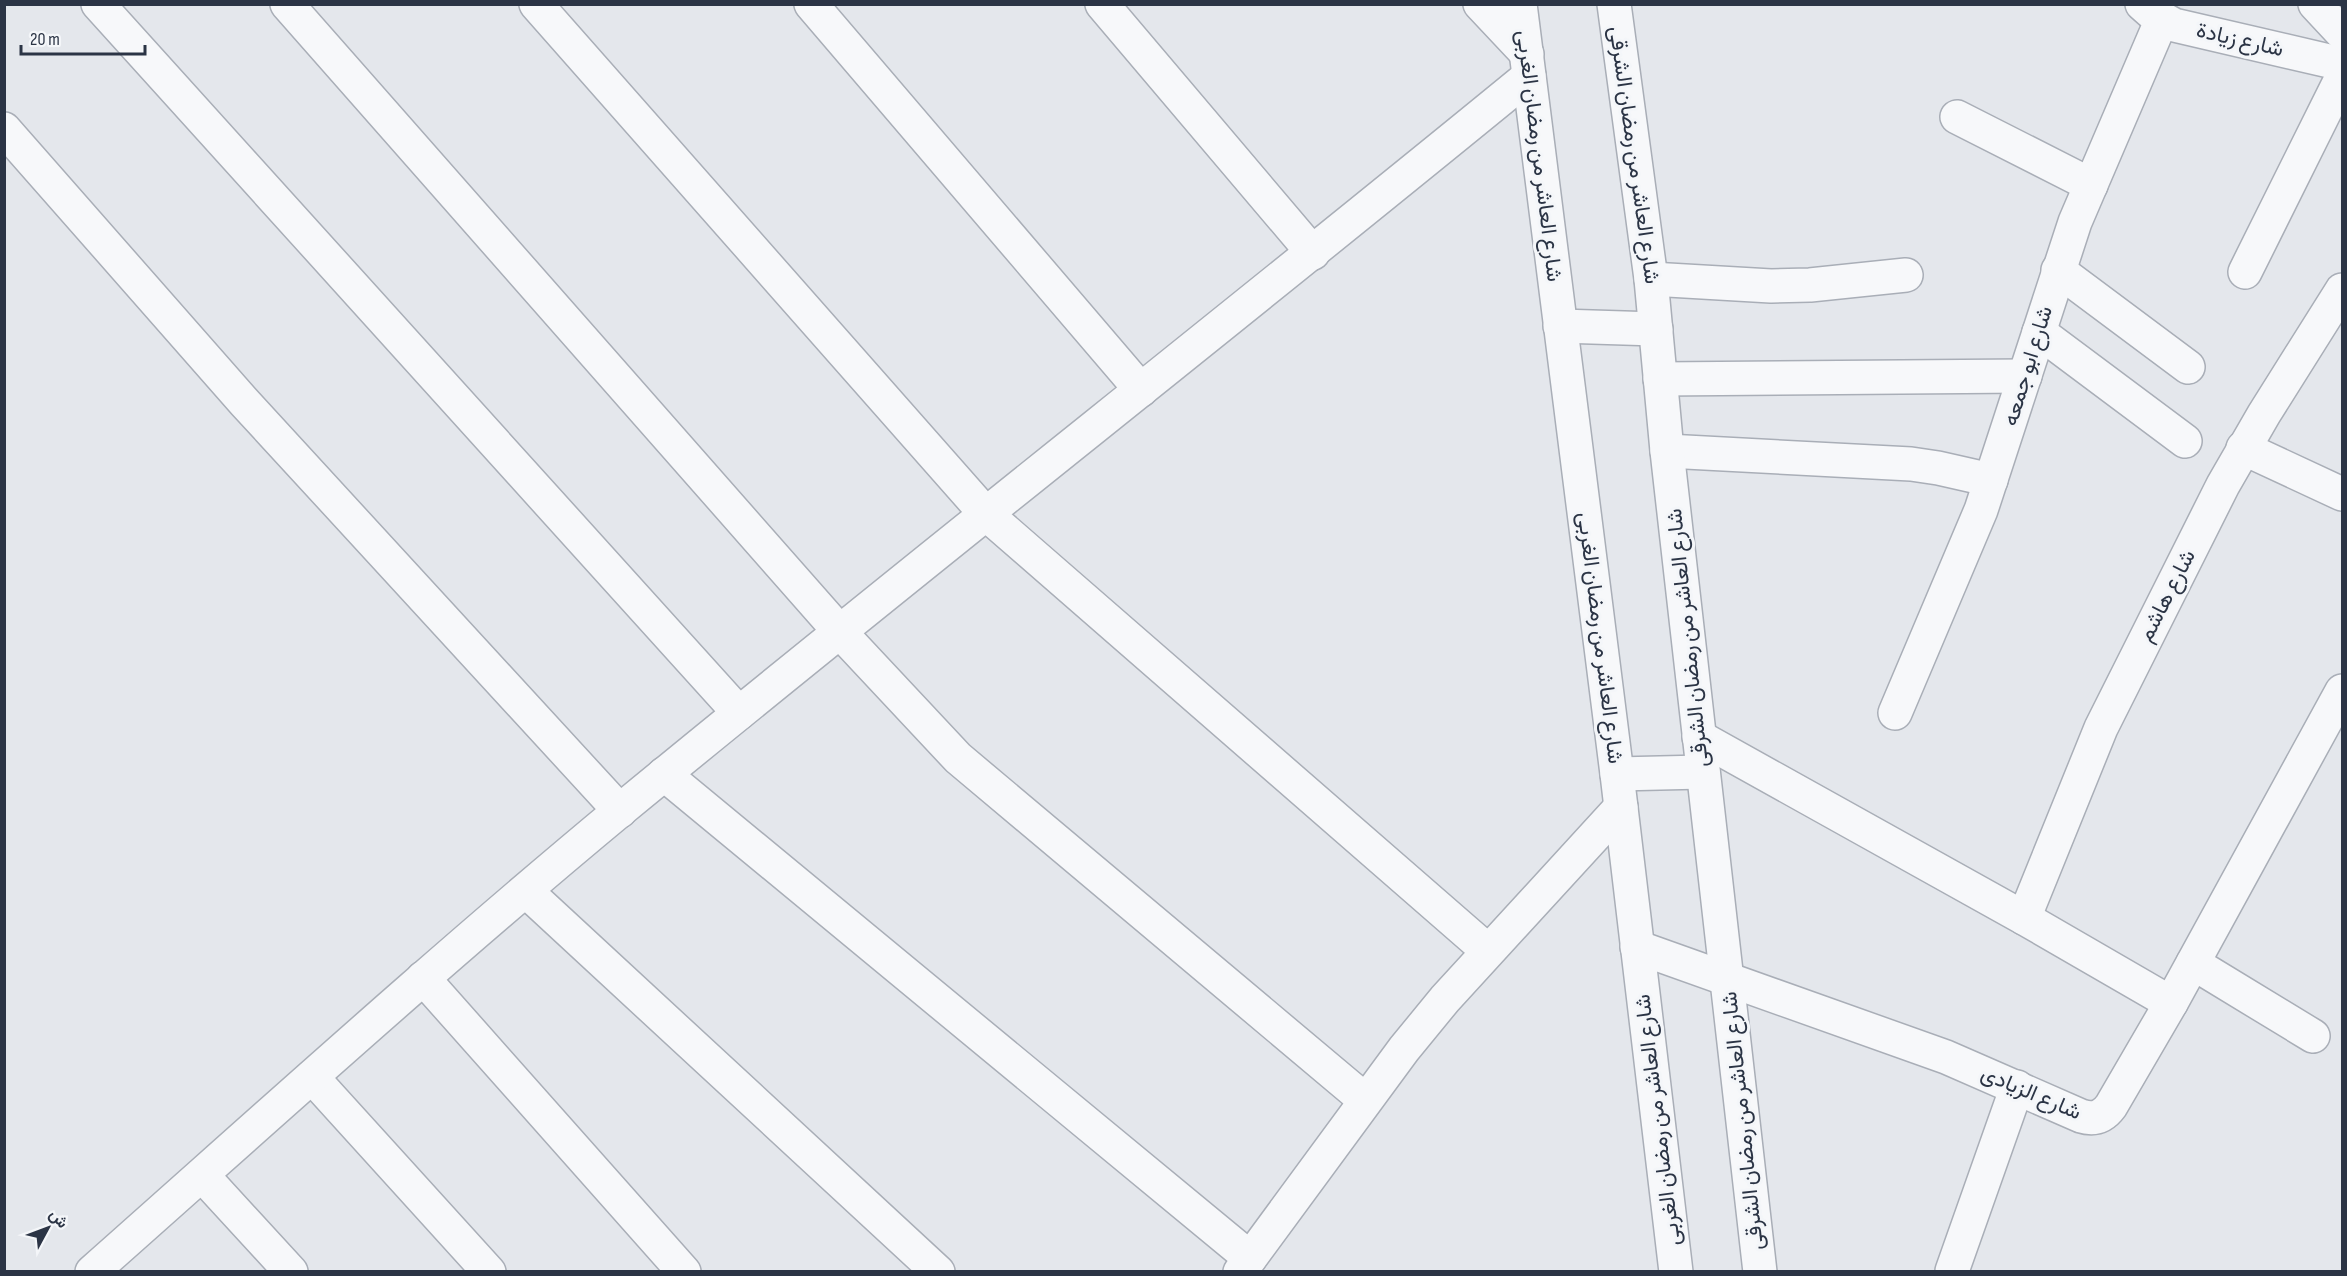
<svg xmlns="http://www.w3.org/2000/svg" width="2347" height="1276" font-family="'Sofia Sans Condensed',Vazirmatn,sans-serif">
  <rect width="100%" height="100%" fill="#e4e7ec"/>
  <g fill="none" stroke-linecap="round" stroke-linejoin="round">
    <g stroke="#a9aeb7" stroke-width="36">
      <g id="minor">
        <polyline points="98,4 739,713"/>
        <polyline points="287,4 840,632 958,758 1365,1100"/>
        <polyline points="536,4 985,513 1488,951"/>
        <polyline points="811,4 1141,390"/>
        <polyline points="1102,4 1313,253"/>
        <polyline points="1480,4 1527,54"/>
        <polyline points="2142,4 2151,12 2174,25 2342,64"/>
        <polyline points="2315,4 2342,33"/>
        <polyline points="1957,117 2091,185"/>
        <polyline points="4,129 245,403 620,811"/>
        <polyline points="2058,270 2188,367"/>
        <polyline points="2245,272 2342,77"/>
        <polyline points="1651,279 1771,286 1810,285 1906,275"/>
        <polyline points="2039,332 2185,441"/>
        <polyline points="1660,379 2025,376"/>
        <polyline points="2243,448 2342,494"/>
        <polyline points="1667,451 1911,464 1938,468 1991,480"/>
        <polyline points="1895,713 1981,510 2075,222 2162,19"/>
        <polyline points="1699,737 2024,918 2171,1003"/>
        <polyline points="664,774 1250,1258"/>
        <polyline points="526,891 938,1272"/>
        <polyline points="2024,918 2101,728 2223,485 2264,414 2342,290"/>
        <path d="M1637,947L1946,1057L2081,1116C2094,1120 2103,1117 2111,1106L2171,1003L2342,691"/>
        <polyline points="2193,963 2313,1036"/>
        <polyline points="423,978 684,1272"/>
        <polyline points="312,1077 489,1272"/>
        <polyline points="202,1175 291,1272"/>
        <polyline points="1952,1271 2017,1087"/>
        <path d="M92,1272C268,1116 442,958 623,808C923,561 1229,322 1529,76"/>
        <polyline points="1240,1272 1404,1049 1445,999 1621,807"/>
      </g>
    </g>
    <g stroke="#a9aeb7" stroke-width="36">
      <g id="tertiary">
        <polyline points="1520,4 1617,774 1676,1272"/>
        <polyline points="1614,4 1651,279 1667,451 1760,1272"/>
        <polyline points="1560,326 1656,329"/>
        <polyline points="1617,774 1703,772"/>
      </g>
    </g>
    <use href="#minor" stroke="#f7f8fa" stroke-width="33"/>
    <use href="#tertiary" stroke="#f7f8fa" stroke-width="33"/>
  </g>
  <g text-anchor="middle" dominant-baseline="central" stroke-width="6" stroke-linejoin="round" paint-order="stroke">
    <g font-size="22" fill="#2b3445" stroke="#f4f6f9">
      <text transform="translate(2240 40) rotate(13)">شارع زيادة</text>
      <text transform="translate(1634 155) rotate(82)">شارع العاشر من رمضان الشرقى</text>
      <text transform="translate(1539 156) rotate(83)">شارع العاشر من رمضان الغربى</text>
      <text transform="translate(2028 366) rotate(-73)">شارع ابو جمعه</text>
      <text transform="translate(2167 596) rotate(-63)">شارع هاشم</text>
      <text transform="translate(1600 638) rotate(83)">شارع العاشر من رمضان الغربى</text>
      <text transform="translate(1688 638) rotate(-96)">شارع العاشر من رمضان الشرقى</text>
      <text transform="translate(2031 1093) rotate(23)">شارع الزيادى</text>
      <text transform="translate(1658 1120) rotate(-97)">شارع العاشر من رمضان الغربى</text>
      <text transform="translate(1743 1121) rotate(-96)">شارع العاشر من رمضان الشرقى</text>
    </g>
  </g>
  <rect width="2347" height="1276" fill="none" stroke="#2b3445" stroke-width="12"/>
  <g transform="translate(48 1228) rotate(49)" stroke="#f4f6f9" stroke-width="4.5" paint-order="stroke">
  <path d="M0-4.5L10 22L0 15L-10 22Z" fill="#2b3445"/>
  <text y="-9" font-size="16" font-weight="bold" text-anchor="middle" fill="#2b3445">ش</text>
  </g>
  <path d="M21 45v9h124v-9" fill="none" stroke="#2b3445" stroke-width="3"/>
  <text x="30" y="45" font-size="18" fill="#2b3445" stroke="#f4f6f9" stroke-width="4.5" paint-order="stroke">20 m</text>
</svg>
